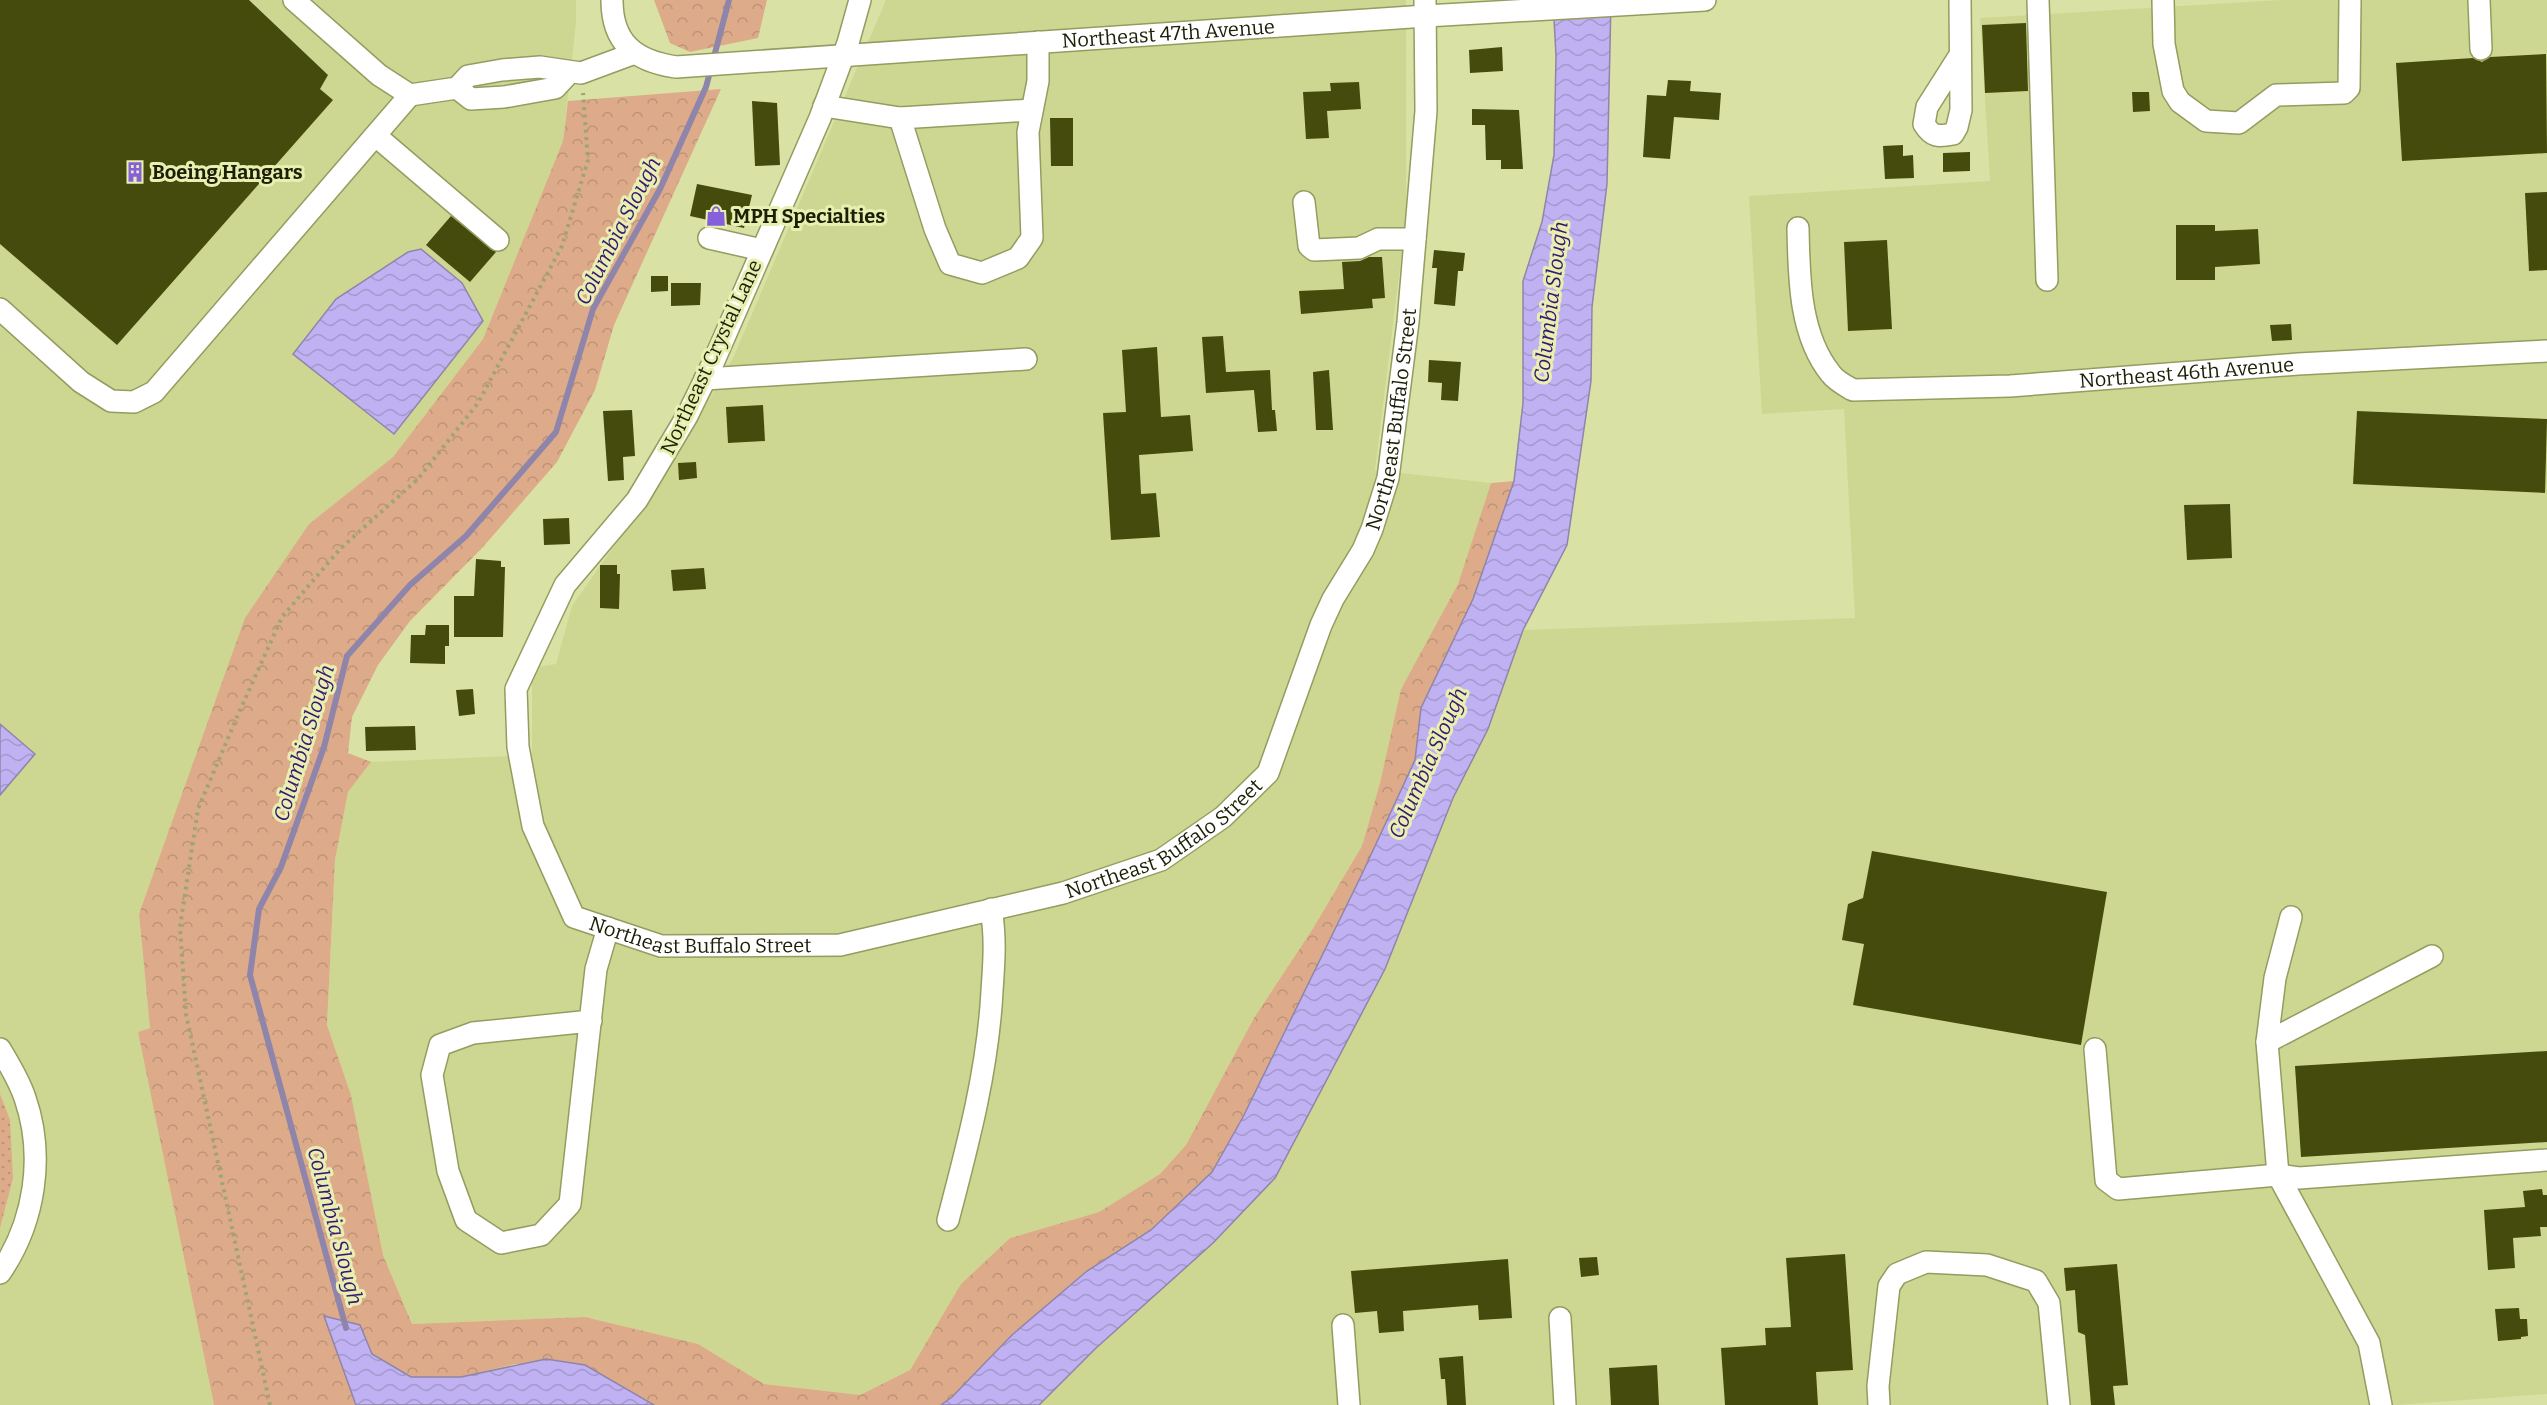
<svg xmlns="http://www.w3.org/2000/svg" width="2547" height="1405" font-family="Bitter,serif">
  <defs>
    <pattern id="grass-dots" width="8" height="8" patternUnits="userSpaceOnUse" patternTransform="scale(1.5)"><rect width="8" height="8" fill="#ddab8a"/><path d="M2 2h.1M6 6h.1" fill="none" stroke="#bd9376" stroke-width="1.8" stroke-linecap="round"/></pattern>
    <pattern id="forest-crowns" width="20" height="18" patternUnits="userSpaceOnUse" patternTransform="scale(1.5)"><rect width="20" height="18" fill="#ddab8a"/><path d="M2 6a3 3 0 1 1 6 0M12 15a3 3 0 1 1 6 0" fill="none" stroke="#bd9376"/></pattern>
    <pattern id="water-waves" width="16" height="10" patternUnits="userSpaceOnUse" patternTransform="scale(1.5)"><rect width="16" height="10" fill="#c0b1f2"/><path d="M0 5q4-4 8 0t8 0" fill="none" stroke="#a498ce"/></pattern>
  </defs>
  <rect width="100%" height="100%" fill="#d9e2a4"/>
  <g fill="#ced791">
    <polygon points="0,0 576,0 576,22 563,141 483,339 393,457 309,524 139,914 150,1028 138,1032 214,1405 0,1405"/>
    <polygon points="886,0 1406,0 1406,219 1375,470 1491,483 1458,584 1401,689 1380,783 1362,846 1312,930 1254,1018 1186,1145 1160,1174 1099,1212 1010,1238 961,1284 910,1370 860,1395 764,1384 698,1344 585,1317 412,1324 383,1255 351,1095 327,1025 335,860 348,792 371,762 532,755 532,668 556,664 572,606 671,465 734,356"/>
    <polygon points="2280,0 2547,0 2547,1394 2397,1405 1039,1405 1095,1349 1213,1243 1275,1178 1385,969 1453,798 1488,729 1523,630 1855,618 1844,409 1762,414 1749,196 1990,181 1980,18"/>
  </g>
  <polygon fill="url(#grass-dots)" points="0,1094 10,1120 13,1178 0,1228"/>
  <g fill="url(#forest-crowns)">
    <polygon points="654,0 767,0 758,38 690,52 670,43"/>
    <polygon points="721,89 614,325 595,390 557,462 483,547 410,621 378,665 352,717 348,753 371,762 348,792 335,860 327,1025 351,1095 383,1255 412,1324 585,1317 698,1344 764,1384 860,1395 910,1370 961,1284 1010,1238 1099,1212 1160,1174 1186,1145 1254,1018 1312,930 1362,846 1380,783 1401,689 1458,584 1491,483 1514,481 1473,599 1421,708 1415,760 1362,874 1243,1117 1212,1172 1151,1230 1087,1271 1012,1335 952,1397 941,1405 654,1405 585,1365 515,1364 461,1377 411,1377 372,1354 360,1325 325,1316 356,1405 214,1405 138,1032 150,1028 139,914 245,618 309,524 393,457 483,339 563,141 568,101"/>
  </g>
  <g fill="url(#water-waves)" stroke="#8f85ab" stroke-width="1.5">
    <polygon points="1553,0 1611,0 1607,184 1592,307 1591,381 1567,545 1523,630 1488,729 1453,798 1385,969 1275,1178 1213,1243 1095,1349 1039,1405 941,1405 952,1397 1012,1335 1087,1271 1151,1230 1212,1172 1243,1117 1362,874 1415,760 1421,708 1473,599 1514,481 1523,403 1523,281 1542,222 1554,155 1556,56"/>
    <polygon points="421,249 462,283 483,321 394,434 293,354 336,299 408,252"/>
    <polygon points="0,724 35,754 0,795"/>
    <polygon points="324,1316 360,1325 372,1354 411,1377 461,1377 546,1359 585,1365 654,1405 356,1405"/>
  </g>
  <g fill="none" stroke-linecap="round" stroke-linejoin="round">
    <polyline stroke="#8f85ab" stroke-width="6" points="346,1328 250,975 259,909 281,867 324,747 347,656 410,585 466,536 556,432 593,309 660,189 706,87 729,0"/>
  </g>
  <g fill="#454b0c">
    <polygon points="0,0 249,0 328,75 320,89 333,100 117,345 0,244"/>
    <polygon points="2026,23 2028,91 1985,93 1982,25"/>
    <polygon points="1502,47 1503,71 1470,73 1469,50"/>
    <polygon points="2546,54 2547,153 2402,161 2396,63 2473,58 2482,62 2490,57"/>
    <polygon points="1668,80 1691,81 1690,91 1721,93 1719,120 1674,117 1670,159 1643,157 1647,95 1666,96"/>
    <polygon points="1359,82 1361,109 1327,111 1329,138 1306,139 1303,92 1331,91 1330,83"/>
    <polygon points="2132,92 2149,92 2150,111 2133,112"/>
    <polygon points="752,101 777,103 780,165 755,166"/>
    <polygon points="1472,109 1519,110 1523,169 1501,169 1501,160 1486,160 1485,125 1472,125"/>
    <polygon points="1050,118 1073,118 1073,166 1051,166"/>
    <polygon points="1903,145 1903,156 1913,155 1914,178 1885,179 1883,146"/>
    <polygon points="1970,152 1970,171 1943,172 1943,153"/>
    <polygon points="697,184 752,195 744,228 690,216"/>
    <polygon points="2547,192 2547,270 2529,271 2525,193"/>
    <polygon points="451,216 496,252 470,282 426,245"/>
    <polygon points="2176,225 2215,225 2215,231 2258,229 2260,264 2215,267 2215,280 2176,280"/>
    <polygon points="1887,240 1892,329 1848,331 1844,242"/>
    <polygon points="1434,250 1465,253 1463,271 1458,271 1455,306 1434,304 1437,268 1432,268"/>
    <polygon points="1369,257 1382,257 1385,298 1372,299 1373,308 1301,314 1299,291 1344,289 1342,262 1360,261"/>
    <polygon points="651,276 668,276 668,291 651,292"/>
    <polygon points="671,283 701,283 700,305 671,306"/>
    <polygon points="2291,324 2292,340 2272,341 2270,325"/>
    <polygon points="1223,336 1226,372 1270,370 1272,410 1275,410 1277,431 1258,432 1254,390 1206,393 1202,337"/>
    <polygon points="1157,347 1161,417 1190,415 1193,451 1139,455 1141,494 1156,493 1160,537 1111,540 1103,413 1126,412 1122,350"/>
    <polygon points="1429,360 1461,362 1458,401 1441,400 1442,383 1428,382"/>
    <polygon points="1329,370 1333,430 1316,430 1313,372"/>
    <polygon points="763,405 765,441 728,443 726,407"/>
    <polygon points="632,410 635,456 623,457 624,480 608,481 603,411"/>
    <polygon points="2357,411 2547,419 2545,493 2353,484"/>
    <polygon points="696,462 697,478 679,480 678,463"/>
    <polygon points="2230,504 2232,558 2187,560 2184,505"/>
    <polygon points="569,518 570,544 544,545 543,519"/>
    <polygon points="476,559 501,561 501,567 505,567 503,637 454,637 454,596 474,596"/>
    <polygon points="600,565 617,565 617,574 620,574 619,609 600,608"/>
    <polygon points="704,568 706,589 673,591 671,570"/>
    <polygon points="426,625 449,625 449,646 445,646 445,664 410,663 411,635 425,635"/>
    <polygon points="473,689 475,714 459,716 456,690"/>
    <polygon points="415,726 416,750 366,751 365,727"/>
    <polygon points="1872,851 2107,892 2081,1045 1853,1005 1864,944 1842,940 1848,904 1863,898"/>
    <polygon points="2547,1051 2547,1142 2301,1157 2295,1066"/>
    <polygon points="2542,1189 2543,1195 2547,1195 2547,1227 2540,1227 2541,1236 2513,1238 2515,1268 2488,1270 2484,1210 2525,1207 2523,1191"/>
    <polygon points="1845,1254 1853,1370 1816,1372 1818,1405 1725,1405 1721,1348 1766,1345 1765,1328 1791,1327 1786,1258"/>
    <polygon points="1597,1257 1599,1275 1581,1277 1579,1258"/>
    <polygon points="1508,1259 1512,1318 1479,1320 1478,1305 1403,1311 1404,1331 1379,1333 1377,1311 1355,1313 1351,1271"/>
    <polygon points="2117,1264 2128,1385 2113,1386 2115,1405 2091,1405 2085,1335 2078,1332 2075,1290 2066,1291 2064,1268"/>
    <polygon points="2519,1308 2520,1319 2527,1319 2528,1336 2521,1337 2521,1339 2498,1341 2495,1309"/>
    <polygon points="1463,1356 1466,1405 1447,1405 1445,1379 1441,1379 1439,1358"/>
    <polygon points="1657,1365 1659,1405 1611,1405 1609,1368"/>
  </g>
  <g fill="none" stroke-linecap="round" stroke-linejoin="round">
    <g stroke="#949c60" stroke-width="24">
      <g id="minor">
        <polyline points="294,0 379,75 410,95 457,88 468,76 502,70 540,67 581,73 635,53"/>
        <path id="s1" d="M612,0C612,43 635,61 676,67L1426,16L1705,0"/>
        <path id="s2" d="M860,0L848,43L820,118L713,363L687,416L637,500L565,585L516,689L518,747L533,826L574,917L661,946L840,945L1063,893L1161,860L1223,817L1268,773L1321,625L1333,599L1363,550L1372,529L1388,478L1408,322L1426,111L1425,0"/>
        <polyline points="2038,0 2047,280"/>
        <polyline points="2163,0 2164,44 2173,91 2180,102 2206,121 2239,123 2276,95 2344,93 2349,88 2350,0"/>
        <polyline points="2479,0 2481,49"/>
        <path d="M1960,55L1927,107L1924,124C1932,137 1938,137 1953,134L1957,127L1961,110L1960,0"/>
        <polyline points="457,88 471,99 504,97 555,88 569,73"/>
        <polyline points="824,106 900,118 1032,110"/>
        <polyline points="900,118 935,229 950,264 982,273 1018,258 1032,238 1028,132 1038,81 1038,42"/>
        <polyline points="376,136 498,240"/>
        <polyline points="1304,202 1309,246 1314,250 1359,248 1378,239 1415,239"/>
        <path id="s3" d="M1798,228C1799,276 1799,335 1831,374C1836,381 1846,386 1853,390L2010,386L2298,364L2547,351"/>
        <polyline points="709,238 762,250"/>
        <polyline points="0,309 81,382 111,401 134,402 154,392 410,95"/>
        <polyline points="705,379 1026,359"/>
        <polyline points="2291,917 2275,978 2267,1042 2278,1175 2369,1343 2381,1405"/>
        <polyline points="591,1021 473,1033 440,1045 432,1075 448,1171 466,1220 501,1243 541,1235 570,1204 596,969 608,928"/>
        <polyline points="2267,1042 2432,956"/>
        <path d="M0,1049C9,1064 19,1080 25,1098C45,1156 35,1222 0,1273"/>
        <polyline points="2095,1049 2106,1180 2118,1189 2278,1175 2299,1178 2547,1160"/>
        <path d="M948,1220C968,1144 988,1069 992,991C994,963 996,937 991,909"/>
        <polyline points="1560,1318 1565,1405"/>
        <polyline points="1343,1325 1349,1405"/>
        <polyline points="1879,1405 1878,1386 1889,1286 1897,1274 1926,1262 1987,1265 2036,1281 2049,1303 2059,1405"/>
      </g>
    </g>
    <polyline stroke="#9ea573" stroke-width="4" stroke-dasharray="3 4.5" stroke-linecap="butt" points="270,1405 186,1014 180,927 198,809 237,717 282,617 340,549 418,479 478,403 562,246 588,160 583,93"/>
    <use href="#minor" stroke="#fff" stroke-width="21"/>
  </g>
  <defs>
    <g id="building-bare" transform="scale(1.62)"><path d="M-4-6H4V6H1V3H-1V6H-4ZM-2.5-4.3h1.7v1.8h-1.7ZM.8-4.3h1.7v1.8H.8ZM-2.5-1h1.7V.8h-1.7ZM.8-1h1.7V.8H.8Z" fill="#8660da" stroke="#e7f0b0" stroke-width="2.5" paint-order="stroke"/></g>
    <g id="shop-bare" transform="scale(1.62)"><path d="M-5-2.5h2.3a2.7 3.5 0 0 1 5.4 0H5L5.5 6h-11ZM-1.5-2.5h3a1.5 2.3 0 0 0-3 0Z" fill="#8660da" stroke="#e7f0b0" stroke-width="2.5" paint-order="stroke"/></g>
  </defs>
  <g fill-rule="evenodd">
    <use href="#building-bare" x="135" y="172"/>
    <use href="#shop-bare" x="716" y="216"/>
  </g>
  <g text-anchor="middle" dominant-baseline="central" stroke-width="6" stroke-linejoin="round" paint-order="stroke">
    <g font-size="20" fill="#1c1f06" stroke="#e7f0b0">
      <text stroke="none"><textPath href="#s1" startOffset="597">Northeast 47th Avenue</textPath></text>
      <text transform="translate(711 357) rotate(-65)">Northeast Crystal Lane</text>
      <text stroke="none"><textPath href="#s3" startOffset="514">Northeast 46th Avenue</textPath></text>
      <text stroke="none"><textPath href="#s2" startOffset="2133">Northeast Buffalo Street</textPath></text>
      <text stroke="none"><textPath href="#s2" startOffset="1629">Northeast Buffalo Street</textPath></text>
      <text stroke="none"><textPath href="#s2" startOffset="1143">Northeast Buffalo Street</textPath></text>
    </g>
    <g font-size="20" font-weight="bold" fill="#1c1f06" stroke="#e7f0b0" text-anchor="start">
      <text x="152" y="172">Boeing Hangars</text>
      <text x="733" y="216">MPH Specialties</text>
    </g>
    <g font-size="21" font-style="italic" fill="#3a1572" stroke="#e7f0b0">
      <text transform="translate(618 231) rotate(-63)">Columbia Slough</text>
      <text transform="translate(1551 302) rotate(-83)">Columbia Slough</text>
      <text transform="translate(304 743) rotate(-73)">Columbia Slough</text>
      <text transform="translate(1428 763) rotate(-66)">Columbia Slough</text>
      <text transform="translate(335 1226) rotate(75)">Columbia Slough</text>
    </g>
  </g>
</svg>
